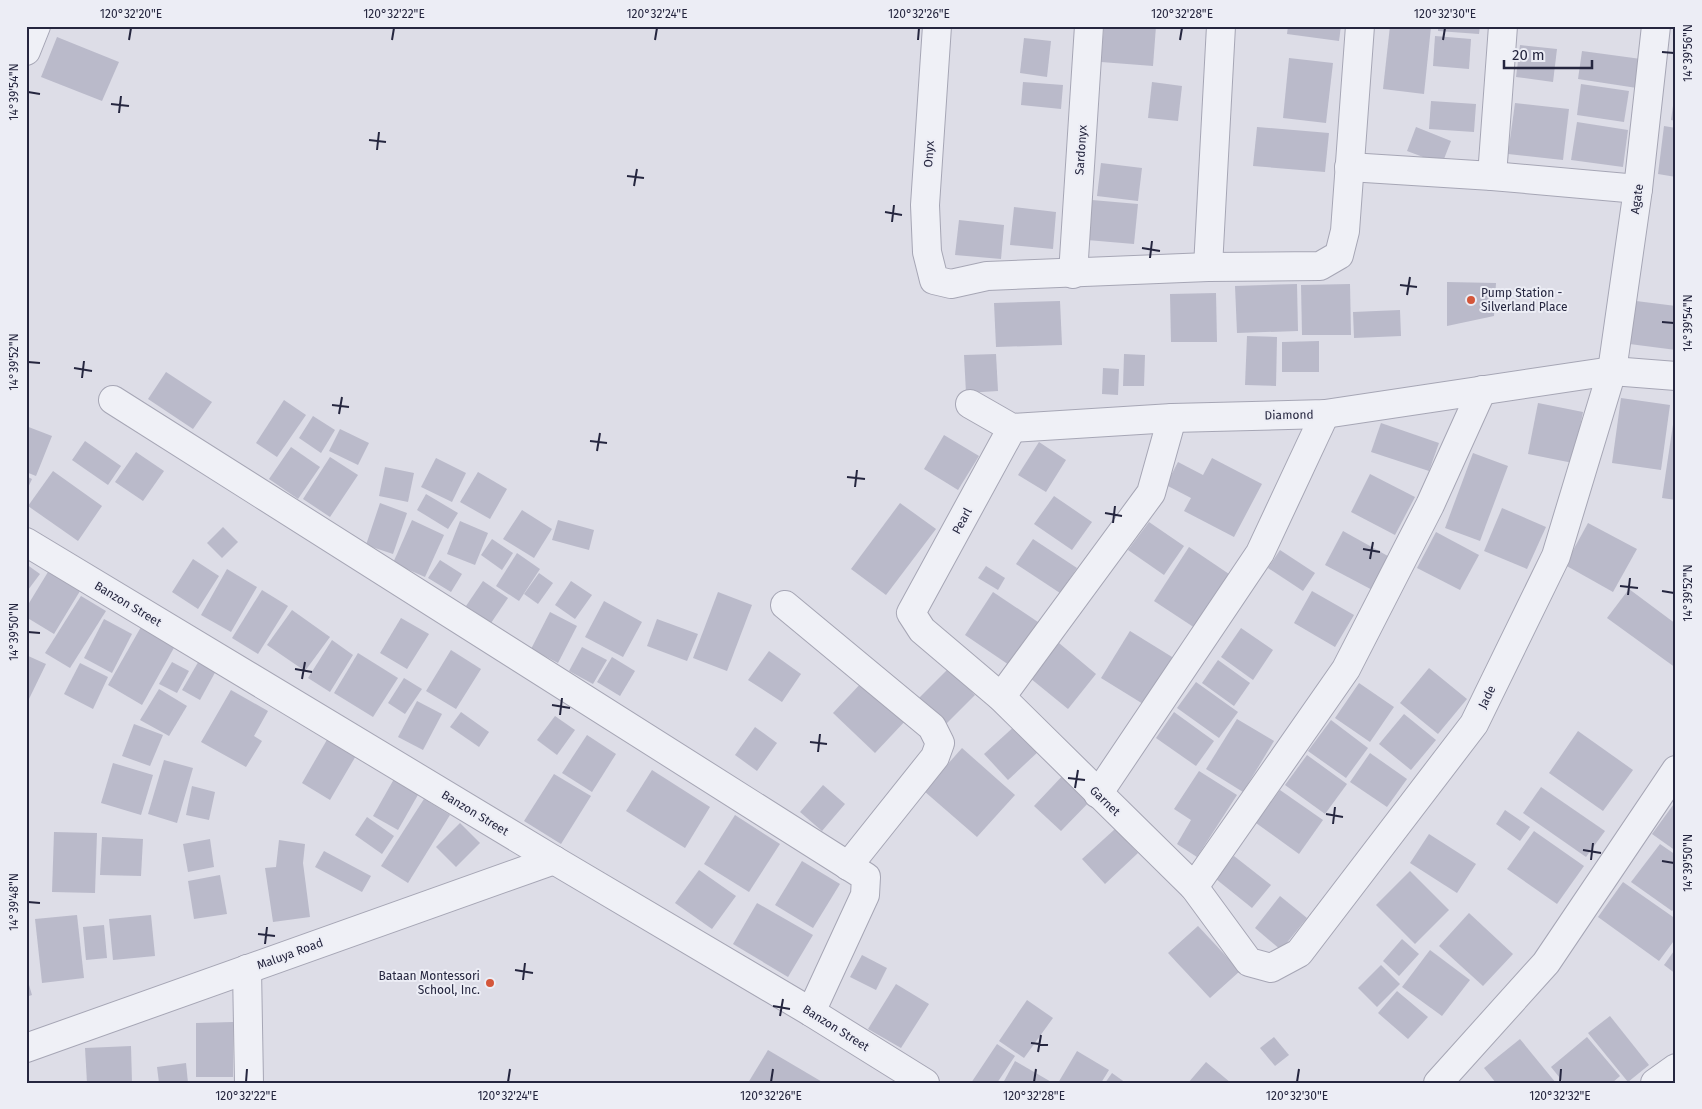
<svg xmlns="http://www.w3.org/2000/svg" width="1702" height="1109" font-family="'Fira Sans',sans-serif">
  <rect width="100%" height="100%" fill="#dddde7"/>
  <g fill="#babaca">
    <polygon points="1104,26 1156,26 1153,66 1101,62"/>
    <polygon points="1288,26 1341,26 1339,41 1287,34"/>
    <polygon points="1390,26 1431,27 1424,94 1383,89"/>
    <polygon points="1438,26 1480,26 1479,34 1438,31"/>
    <polygon points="1435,36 1471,39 1469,69 1433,66"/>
    <polygon points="57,37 119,62 102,101 41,77"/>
    <polygon points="1024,38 1051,41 1047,77 1020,73"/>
    <polygon points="1520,45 1557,49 1553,82 1516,77"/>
    <polygon points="1582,51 1641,59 1637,88 1578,79"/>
    <polygon points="1289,58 1333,63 1326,123 1283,118"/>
    <polygon points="1023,82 1063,85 1061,109 1021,105"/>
    <polygon points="1152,82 1182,86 1178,121 1148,118"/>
    <polygon points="1581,84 1629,91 1624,122 1577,115"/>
    <polygon points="1675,91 1676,91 1676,121 1671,120"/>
    <polygon points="1431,101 1476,104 1474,132 1429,129"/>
    <polygon points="1515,103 1569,109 1563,160 1508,154"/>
    <polygon points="1577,122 1628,130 1623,167 1571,160"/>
    <polygon points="1664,126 1676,128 1676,177 1658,174"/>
    <polygon points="1257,127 1329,133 1325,172 1253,166"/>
    <polygon points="1416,127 1451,141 1442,164 1407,151"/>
    <polygon points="1101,163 1142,168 1138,201 1097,196"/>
    <polygon points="1092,200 1138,204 1134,244 1087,240"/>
    <polygon points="1014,207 1056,212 1053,249 1010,245"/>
    <polygon points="959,220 1004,225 1001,259 955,255"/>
    <polygon points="1447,282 1496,283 1494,316 1447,326"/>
    <polygon points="1297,284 1298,331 1237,333 1235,286"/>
    <polygon points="1350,284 1351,335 1302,335 1301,285"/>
    <polygon points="1216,293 1217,342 1171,342 1170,294"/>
    <polygon points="1628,300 1676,306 1676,350 1622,343"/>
    <polygon points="1060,301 1062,345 996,347 994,303"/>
    <polygon points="1400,310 1401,336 1354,338 1353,312"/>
    <polygon points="1247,336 1277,337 1276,386 1245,385"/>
    <polygon points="1319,341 1319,372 1282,372 1282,342"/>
    <polygon points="996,354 998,391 966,393 964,355"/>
    <polygon points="1124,354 1145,355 1144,386 1123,386"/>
    <polygon points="1103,368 1119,369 1118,395 1102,394"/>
    <polygon points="166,372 212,402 193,429 148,399"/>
    <polygon points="1621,398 1670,405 1661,470 1612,463"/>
    <polygon points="284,400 306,415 277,457 256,443"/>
    <polygon points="1538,403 1583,412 1573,463 1528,454"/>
    <polygon points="1675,411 1676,411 1676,500 1662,498"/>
    <polygon points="313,416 335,430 321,453 299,438"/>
    <polygon points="1381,423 1439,443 1429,471 1371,452"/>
    <polygon points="26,426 52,436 36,476 26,472"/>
    <polygon points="340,429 369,443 358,465 329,451"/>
    <polygon points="944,435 979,456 958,490 924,469"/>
    <polygon points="85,441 121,466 108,485 72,460"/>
    <polygon points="1039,442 1066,460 1046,492 1018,475"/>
    <polygon points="291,447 320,467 298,499 269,479"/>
    <polygon points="136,452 164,471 143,501 115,482"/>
    <polygon points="1473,453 1508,466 1480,541 1445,528"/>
    <polygon points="330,457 358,475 330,517 303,499"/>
    <polygon points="436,458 466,473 452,502 421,487"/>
    <polygon points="1212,458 1262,484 1234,537 1184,511 1191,498 1166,485 1178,462 1203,475"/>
    <polygon points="385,467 414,473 408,502 379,496"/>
    <polygon points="53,471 102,506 78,541 28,506"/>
    <polygon points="478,472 507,489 490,519 460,502"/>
    <polygon points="1370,474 1415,497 1395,535 1351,512"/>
    <polygon points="26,476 32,479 26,492"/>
    <polygon points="426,494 458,513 448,529 417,510"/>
    <polygon points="1054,496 1092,522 1072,550 1034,524"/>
    <polygon points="380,503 407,513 393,554 366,545"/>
    <polygon points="900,503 936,529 886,595 851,569"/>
    <polygon points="1502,508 1546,527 1527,569 1484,551"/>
    <polygon points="522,510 552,529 534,558 503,539"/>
    <polygon points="412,520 444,535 425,577 393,563"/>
    <polygon points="558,520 594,530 589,550 552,540"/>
    <polygon points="460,521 488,533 475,565 447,554"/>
    <polygon points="1149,522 1184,546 1164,575 1128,550"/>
    <polygon points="1588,523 1637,549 1613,592 1565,565"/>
    <polygon points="223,527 238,542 222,558 207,543"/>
    <polygon points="1343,531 1395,560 1378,593 1325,565"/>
    <polygon points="1436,532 1479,555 1460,590 1417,568"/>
    <polygon points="492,539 513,553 502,570 481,555"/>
    <polygon points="1033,539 1077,568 1060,593 1016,564"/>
    <polygon points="1189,547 1229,574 1195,628 1154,601"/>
    <polygon points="1280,550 1315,573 1303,591 1268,568"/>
    <polygon points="517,553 540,569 519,601 496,586"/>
    <polygon points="193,559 219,576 198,609 172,592"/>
    <polygon points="440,560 462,574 451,592 428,578"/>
    <polygon points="26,564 40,574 28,590 26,589"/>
    <polygon points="986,566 1005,578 998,590 978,578"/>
    <polygon points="227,569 257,587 231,632 201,615"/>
    <polygon points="48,572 80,591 54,634 26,617 26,608"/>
    <polygon points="539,573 553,583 538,604 524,594"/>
    <polygon points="483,581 508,598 491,623 466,606"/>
    <polygon points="571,581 592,595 575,619 555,605"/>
    <polygon points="1629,589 1676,624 1676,668 1607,618"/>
    <polygon points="262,590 288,606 258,654 232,638"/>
    <polygon points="1312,591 1354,615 1335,647 1294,623"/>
    <polygon points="718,592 752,605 727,671 693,658"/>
    <polygon points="993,592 1041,624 1012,667 965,635"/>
    <polygon points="81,596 106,611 70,668 45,653"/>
    <polygon points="604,601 642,622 623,657 585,637"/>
    <polygon points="292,610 330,637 305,671 267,645"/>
    <polygon points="550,612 577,626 558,663 531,649"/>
    <polygon points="401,618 429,634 407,669 380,653"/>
    <polygon points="104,619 132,634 112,673 84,658"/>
    <polygon points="657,619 698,634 687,661 647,646"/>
    <polygon points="141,627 175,646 142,705 108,685"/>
    <polygon points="1241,628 1273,650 1253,680 1221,657"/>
    <polygon points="1130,631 1177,660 1148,707 1101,678"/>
    <polygon points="332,640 353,655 330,692 308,678"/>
    <polygon points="1059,643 1096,674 1068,709 1030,678"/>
    <polygon points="582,647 607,660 593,684 569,671"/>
    <polygon points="451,650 481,669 456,709 426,691"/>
    <polygon points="769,651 801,674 782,702 748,680"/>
    <polygon points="358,653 398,678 373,717 334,693"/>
    <polygon points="26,655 46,664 28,701 26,700"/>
    <polygon points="612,657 635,671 620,696 597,682"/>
    <polygon points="200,659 217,669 200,700 182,690"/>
    <polygon points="1218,660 1250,683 1234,706 1202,683"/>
    <polygon points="172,662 189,671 177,693 159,684"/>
    <polygon points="80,663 108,677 93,709 64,694"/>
    <polygon points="1429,668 1467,699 1438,734 1400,703"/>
    <polygon points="948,669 975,695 943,727 916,701"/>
    <polygon points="404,678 422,689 405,714 388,703"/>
    <polygon points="864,680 907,719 875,753 833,713"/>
    <polygon points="1196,682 1238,712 1219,738 1177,708"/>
    <polygon points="1359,683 1394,707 1370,742 1335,718"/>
    <polygon points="159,689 187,706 169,736 140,720"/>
    <polygon points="231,690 268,711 254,736 262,741 246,767 201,742"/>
    <polygon points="417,701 442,714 423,750 398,737"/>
    <polygon points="461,712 489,732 479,747 450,727"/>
    <polygon points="1174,712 1214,741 1196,766 1156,738"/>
    <polygon points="1404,714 1436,740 1411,770 1379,744"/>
    <polygon points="555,716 575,730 557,755 537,740"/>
    <polygon points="1237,719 1274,741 1243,792 1206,769"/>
    <polygon points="1331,720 1368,748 1346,778 1308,751"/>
    <polygon points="134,724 163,735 150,766 122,756"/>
    <polygon points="1017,724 1040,750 1008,780 984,754"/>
    <polygon points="755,727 777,743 757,771 735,755"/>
    <polygon points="1578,731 1633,770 1603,811 1549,773"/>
    <polygon points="587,735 616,754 592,792 562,773"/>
    <polygon points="328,738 357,754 330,800 302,783"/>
    <polygon points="962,748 1015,795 977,837 924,791"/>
    <polygon points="1370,753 1407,779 1387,807 1350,782"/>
    <polygon points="1307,755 1347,784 1325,814 1285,785"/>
    <polygon points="164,760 193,768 177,823 148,814"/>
    <polygon points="113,763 153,775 141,815 101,803"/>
    <polygon points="652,770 710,807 685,848 626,811"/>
    <polygon points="1067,771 1094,797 1061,831 1034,806"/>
    <polygon points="1199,771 1237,795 1197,857 1177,844 1191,820 1174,809"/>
    <polygon points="554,774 591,796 561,844 524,821"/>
    <polygon points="394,779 419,793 398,830 373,816"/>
    <polygon points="823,785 845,804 822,831 800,812"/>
    <polygon points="192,786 215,792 209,820 186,815"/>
    <polygon points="1541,787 1605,831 1586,857 1523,813"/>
    <polygon points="1280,790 1323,820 1299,854 1256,823"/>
    <polygon points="424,799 450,815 408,883 381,866"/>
    <polygon points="1676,801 1676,851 1652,834"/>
    <polygon points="1505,810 1530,827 1520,841 1496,824"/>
    <polygon points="735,815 780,844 749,892 704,864"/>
    <polygon points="367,817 394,836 382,854 355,835"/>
    <polygon points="460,823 480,843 456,867 436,847"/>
    <polygon points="1115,829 1138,853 1105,884 1082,859"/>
    <polygon points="1534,831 1584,866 1557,904 1507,869"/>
    <polygon points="54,832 97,833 95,893 52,892"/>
    <polygon points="1429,834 1476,864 1457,893 1410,863"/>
    <polygon points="102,837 143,839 141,876 100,875"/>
    <polygon points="210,839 214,867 188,872 183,844"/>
    <polygon points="279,840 305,844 303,863 310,917 273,922 265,868 276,867"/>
    <polygon points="1660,844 1676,855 1676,907 1672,911 1631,882"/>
    <polygon points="324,851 371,876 362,892 315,867"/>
    <polygon points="1234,856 1271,885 1252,908 1216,879"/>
    <polygon points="802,861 840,884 813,928 775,905"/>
    <polygon points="699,870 736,896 712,929 675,903"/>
    <polygon points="1410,871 1449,910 1415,944 1376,905"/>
    <polygon points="220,875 227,914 194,919 188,881"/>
    <polygon points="1623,882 1676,919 1676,938 1659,961 1598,917"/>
    <polygon points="1280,896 1307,918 1281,950 1255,928"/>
    <polygon points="757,903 813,935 788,977 733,944"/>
    <polygon points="1469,913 1513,954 1483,986 1439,946"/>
    <polygon points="77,915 84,978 42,983 35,919"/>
    <polygon points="151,915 155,956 113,960 109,919"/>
    <polygon points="104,925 107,958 86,960 83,927"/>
    <polygon points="1198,926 1240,971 1210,998 1168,953"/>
    <polygon points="1402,939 1419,954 1399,976 1383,961"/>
    <polygon points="1676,948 1676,974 1664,965"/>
    <polygon points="1430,950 1470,980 1442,1016 1402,987"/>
    <polygon points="862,955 887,968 876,990 850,977"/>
    <polygon points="1381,965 1400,984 1377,1007 1358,988"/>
    <polygon points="26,975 32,995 26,997"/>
    <polygon points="896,984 929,1004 901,1048 868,1029"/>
    <polygon points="1397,991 1428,1017 1408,1039 1378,1013"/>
    <polygon points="1027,1000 1053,1018 1024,1058 999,1041"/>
    <polygon points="1610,1016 1649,1065 1628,1082 1588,1033"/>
    <polygon points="233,1022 233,1077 196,1077 196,1023"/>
    <polygon points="1274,1037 1289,1055 1275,1066 1260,1048"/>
    <polygon points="1587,1037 1620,1076 1612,1083 1564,1083 1551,1067"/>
    <polygon points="1520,1039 1556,1083 1496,1083 1484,1068"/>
    <polygon points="997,1044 1015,1056 997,1083 971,1083"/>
    <polygon points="131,1046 132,1083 87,1083 85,1048"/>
    <polygon points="768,1050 824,1083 748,1083"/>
    <polygon points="1077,1051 1109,1070 1101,1083 1058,1083"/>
    <polygon points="1015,1061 1053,1083 1003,1083"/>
    <polygon points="1206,1062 1231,1083 1188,1083"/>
    <polygon points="186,1063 188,1083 159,1083 157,1067"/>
    <polygon points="1112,1073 1126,1083 1105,1083"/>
  </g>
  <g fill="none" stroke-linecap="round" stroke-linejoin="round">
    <g stroke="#a6a6b5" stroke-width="30">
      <g id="minor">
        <polyline points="937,26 925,205 927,252 934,280 951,284 987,276 1208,267 1320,266 1339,255 1345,231 1360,26"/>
        <polyline points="26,51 36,26"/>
        <polyline points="1349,167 1492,176 1638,189"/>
        <polyline points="1492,176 1503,26"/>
        <polyline points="1208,267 1221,26"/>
        <polyline points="1073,274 1089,26"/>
        <polyline points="113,400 866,877 865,895 811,1012"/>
        <polyline points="970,404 1012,428 1172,418 1325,414 1612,371 1676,376"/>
        <polyline points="1012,428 911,613 922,630 1001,697 1194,887 1249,962 1271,968 1299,953 1474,724 1556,556 1612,371 1638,189 1656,26"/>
        <polyline points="26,542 554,860 811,1012 925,1083"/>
        <polyline points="785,605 932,727 940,743 935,757 848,866"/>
        <polyline points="1001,697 1151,493 1172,418"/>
        <polyline points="1098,794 1260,553 1325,414"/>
        <polyline points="1194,887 1346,669 1430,505 1482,390"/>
        <polyline points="247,969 249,1083"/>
        <polyline points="26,1048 554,860"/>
        <polyline points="1438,1083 1546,963 1676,770"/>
        <polyline points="1655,1083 1676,1068"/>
      </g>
    </g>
    <use href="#minor" stroke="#eff0f6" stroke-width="28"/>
  </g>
  <path fill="none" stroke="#25263f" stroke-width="2" d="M129,40L131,28M392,40L394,28M655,40L657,28M918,40L919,28M1180,40L1182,28M1443,40L1445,28M1662,52L1674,53M28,92L40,94M111,104L129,106M119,113L121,96M369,140L386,142M377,150L379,132M627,176L644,178M634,186L637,169M885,212L902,215M892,222L894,205M1142,248L1160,251M1150,258L1152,241M1400,285L1417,287M1407,295L1410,277M1662,322L1674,323M28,362L40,363M74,368L92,371M82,378L84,361M332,405L349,407M339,414L342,397M590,441L607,443M597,451L600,433M847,477L865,479M855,487L857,470M1105,513L1122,516M1113,523L1115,506M1363,549L1380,552M1370,559L1373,542M1620,586L1638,588M1662,591L1674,593M1628,595L1630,578M28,632L40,633M295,669L312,672M302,679L305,662M552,705L570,708M560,715L562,698M810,742L827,744M818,752L820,734M1068,778L1085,780M1075,788L1078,770M1326,814L1343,817M1333,824L1335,807M1583,850L1601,853M1591,860L1593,843M1662,861L1674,863M28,902L40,903M258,934L275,936M265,944L267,927M515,970L533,973M523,980L525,963M773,1006L790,1009M780,1016L783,999M1031,1043L1048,1045M1038,1052L1041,1035M246,1082L247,1069M508,1082L510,1069M771,1082L773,1069M1034,1082L1036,1069M1297,1082L1299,1069M1560,1082L1561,1069"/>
  <g fill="#d4563a" stroke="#ecedf5" stroke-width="2">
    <circle cx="1471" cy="300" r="5"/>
    <circle cx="490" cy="983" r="5"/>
  </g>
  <g text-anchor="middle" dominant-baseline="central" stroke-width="4" stroke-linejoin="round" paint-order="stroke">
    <g font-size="12" fill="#25263f" stroke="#ecedf5">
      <text transform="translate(1081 150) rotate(-86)">Sardonyx</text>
      <text transform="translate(929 154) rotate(-86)">Onyx</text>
      <text transform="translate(1637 199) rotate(-82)">Agate</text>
      <text transform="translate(1289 415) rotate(-1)">Diamond</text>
      <text transform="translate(962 521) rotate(-62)">Pearl</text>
      <text transform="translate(128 604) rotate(31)">Banzon Street</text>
      <text transform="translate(1487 697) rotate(-64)">Jade</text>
      <text transform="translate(1105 801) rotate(44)">Garnet</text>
      <text transform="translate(475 813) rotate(31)">Banzon Street</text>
      <text transform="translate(290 954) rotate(-20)">Maluya Road</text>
      <text transform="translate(836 1028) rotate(32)">Banzon Street</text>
    </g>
    <g font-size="12" fill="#25263f" stroke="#ecedf5" text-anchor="start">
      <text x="1481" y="293">Pump Station -<tspan x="1481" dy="14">Silverland Place</tspan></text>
      <text x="480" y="976" text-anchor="end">Bataan Montessori<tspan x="480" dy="14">School, Inc.</tspan></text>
    </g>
  </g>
  <rect width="1702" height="1109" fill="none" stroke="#ecedf5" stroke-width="55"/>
  <path d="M1504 60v8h88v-8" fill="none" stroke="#25263f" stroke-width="2.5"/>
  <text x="1512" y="60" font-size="15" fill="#25263f" stroke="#ecedf5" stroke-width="4" paint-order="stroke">20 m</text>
  <rect x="28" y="28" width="1646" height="1054" fill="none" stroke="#25263f" stroke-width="2"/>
  <g font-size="12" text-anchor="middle" fill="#25263f">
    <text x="131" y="18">120°32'20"E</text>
    <text x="394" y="18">120°32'22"E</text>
    <text x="657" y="18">120°32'24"E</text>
    <text x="919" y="18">120°32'26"E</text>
    <text x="1182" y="18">120°32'28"E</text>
    <text x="1445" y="18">120°32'30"E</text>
    <text transform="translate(1688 53) rotate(-90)" y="4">14°39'56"N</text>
    <text transform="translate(14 92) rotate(-90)" y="4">14°39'54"N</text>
    <text transform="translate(1688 323) rotate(-90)" y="4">14°39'54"N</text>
    <text transform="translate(14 362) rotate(-90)" y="4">14°39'52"N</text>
    <text transform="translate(1688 593) rotate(-90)" y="4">14°39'52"N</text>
    <text transform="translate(14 632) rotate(-90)" y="4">14°39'50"N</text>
    <text transform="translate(1688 863) rotate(-90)" y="4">14°39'50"N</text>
    <text transform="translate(14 902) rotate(-90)" y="4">14°39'48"N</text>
    <text x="246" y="1100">120°32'22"E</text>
    <text x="508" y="1100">120°32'24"E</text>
    <text x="771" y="1100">120°32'26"E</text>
    <text x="1034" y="1100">120°32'28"E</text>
    <text x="1297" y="1100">120°32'30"E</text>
    <text x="1560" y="1100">120°32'32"E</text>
  </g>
</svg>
